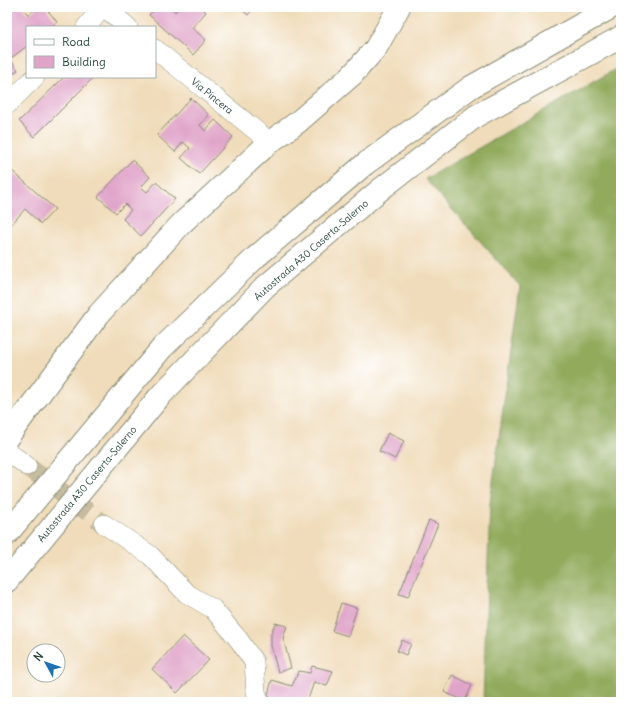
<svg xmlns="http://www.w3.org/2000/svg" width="628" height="709" font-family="Delius,sans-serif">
  <rect width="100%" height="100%" fill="#fff"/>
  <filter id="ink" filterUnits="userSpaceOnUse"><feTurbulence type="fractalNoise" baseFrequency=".025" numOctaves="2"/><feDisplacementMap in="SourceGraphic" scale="8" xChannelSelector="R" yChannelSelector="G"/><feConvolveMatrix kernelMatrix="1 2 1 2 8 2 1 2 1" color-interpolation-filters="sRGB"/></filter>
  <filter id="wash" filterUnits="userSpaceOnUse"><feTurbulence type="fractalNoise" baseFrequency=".012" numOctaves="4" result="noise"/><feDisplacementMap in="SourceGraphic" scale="16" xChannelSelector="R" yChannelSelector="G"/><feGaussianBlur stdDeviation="0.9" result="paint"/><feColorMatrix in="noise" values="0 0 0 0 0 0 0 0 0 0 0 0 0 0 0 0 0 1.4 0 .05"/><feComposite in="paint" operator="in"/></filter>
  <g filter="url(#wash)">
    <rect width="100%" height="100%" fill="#f0dcba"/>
    <polygon fill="#91aa5b" stroke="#587448" points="621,66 621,702 483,702 490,503 520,286 425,179"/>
    <g id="blocks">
      <g fill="#e0a4c9">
        <polygon points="7,7 22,7 28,15 37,7 45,7 57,22 51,27 27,27 27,46 10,59 18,70 7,78"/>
        <polygon points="156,7 170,7 175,12 179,7 201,7 206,12 192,28 206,40 193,55 149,15"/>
        <polygon points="239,7 255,7 248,15"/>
        <polygon points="64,77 94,77 34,137 19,121"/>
        <polygon points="191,98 209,115 200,125 205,131 215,120 233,137 199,174 181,158 190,148 183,142 175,152 157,135"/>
        <polygon points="132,160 150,177 141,187 147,192 156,182 175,199 141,236 123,219 131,210 125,204 116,213 98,197"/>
        <polygon points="10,169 55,209 41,224 25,209 9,227 7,226 7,200 11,196 7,193 7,172"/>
        <polygon points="388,433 404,441 395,459 379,451"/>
        <polygon points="429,520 438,524 408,597 399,594"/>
        <polygon points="341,603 357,608 348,636 332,631"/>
        <polygon points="275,623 287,626 283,638 291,668 278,672 271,646 271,634"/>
        <polygon points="183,636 209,660 177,693 152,669"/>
        <polygon points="402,640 411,644 406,655 397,651"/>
        <polygon points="312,666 333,671 327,686 314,682 307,702 271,702 268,694 272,680 292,686 299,671 310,673"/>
        <polygon points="452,675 472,685 465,701 444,692"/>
      </g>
    </g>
  </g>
  <g filter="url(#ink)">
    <use href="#blocks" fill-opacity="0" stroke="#888c77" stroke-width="1"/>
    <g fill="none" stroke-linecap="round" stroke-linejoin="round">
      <polyline stroke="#c6bc9f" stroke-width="19" stroke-dasharray="19 10" stroke-linecap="butt" points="27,466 104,524"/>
      <g stroke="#888c77" stroke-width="20">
        <g id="minor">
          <polyline points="104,7 128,27"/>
          <polyline points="86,27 103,7"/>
          <polyline points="155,49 270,142"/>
          <polyline points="7,105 35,77"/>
          <polyline points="7,451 27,466"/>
          <polyline points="104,524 150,555 186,593 213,609 239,640 254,662 256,692 260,702"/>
        </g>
      </g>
      <g stroke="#888c77" stroke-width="24">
        <polyline id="major" points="7,438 99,314 181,224 270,142 298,122 352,75 376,48 399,7"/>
      </g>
      <g stroke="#888c77" stroke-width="24">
        <g id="highway">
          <polyline points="7,534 162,348 256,257 365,164 471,87 612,7"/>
          <polyline points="7,581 160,396 266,286 381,189 476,116 621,37"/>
        </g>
      </g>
      <use href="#minor" stroke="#fff" stroke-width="19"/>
      <use href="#major" stroke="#fff" stroke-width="22"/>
      <use href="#highway" stroke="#fff" stroke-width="22"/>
    </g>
  </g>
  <g text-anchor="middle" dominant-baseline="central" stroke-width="3.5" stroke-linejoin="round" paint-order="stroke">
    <g font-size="10" fill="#1f3d34" stroke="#fff">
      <text transform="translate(212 96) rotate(39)">Via Pincera</text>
      <text transform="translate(311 250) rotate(-41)">Autostrada A30 Caserta-Salerno</text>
      <text transform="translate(87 484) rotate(-50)">Autostrada A30 Caserta-Salerno</text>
    </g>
  </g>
  <rect width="628" height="709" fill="none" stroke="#fff" stroke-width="24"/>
  <rect x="26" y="26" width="130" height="52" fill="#ffffff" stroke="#a5b1ae"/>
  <rect x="34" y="39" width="20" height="6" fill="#ffffff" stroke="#a5b1ae"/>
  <text x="62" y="46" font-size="12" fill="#1f3d34">Road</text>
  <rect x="34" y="56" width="20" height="12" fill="#e0a4c9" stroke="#a5b1ae"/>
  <text x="62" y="66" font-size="12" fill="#1f3d34">Building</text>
  <g transform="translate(46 663) rotate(310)"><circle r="19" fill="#ffffff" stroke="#a5b1ae"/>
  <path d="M0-3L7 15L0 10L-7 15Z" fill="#1f6fb2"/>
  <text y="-6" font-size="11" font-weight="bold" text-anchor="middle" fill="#1f3d34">N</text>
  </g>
</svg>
